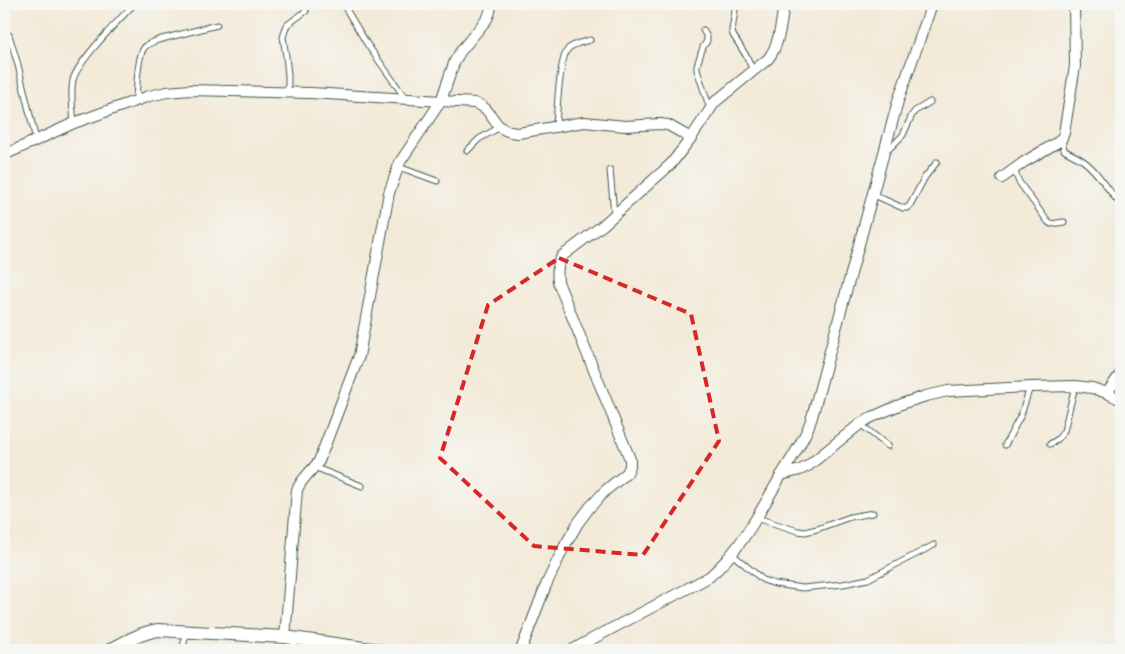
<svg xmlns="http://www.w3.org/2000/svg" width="1125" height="654" font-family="'Indie Flower',sans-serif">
  <rect width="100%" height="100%" fill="#f6f6f2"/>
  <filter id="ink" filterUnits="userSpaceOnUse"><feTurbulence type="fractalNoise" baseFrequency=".02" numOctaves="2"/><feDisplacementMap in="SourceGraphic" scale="10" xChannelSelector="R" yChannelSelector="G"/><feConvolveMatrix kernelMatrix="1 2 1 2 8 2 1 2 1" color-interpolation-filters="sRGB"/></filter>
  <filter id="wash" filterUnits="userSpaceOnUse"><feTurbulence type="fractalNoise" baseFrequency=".0096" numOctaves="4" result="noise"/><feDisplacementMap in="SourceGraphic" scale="20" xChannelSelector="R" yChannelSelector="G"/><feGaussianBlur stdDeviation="1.12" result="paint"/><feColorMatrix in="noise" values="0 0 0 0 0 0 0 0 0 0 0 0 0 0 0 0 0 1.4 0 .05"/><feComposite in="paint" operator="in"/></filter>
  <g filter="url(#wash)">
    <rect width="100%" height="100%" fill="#f3e9d7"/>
  </g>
  <g filter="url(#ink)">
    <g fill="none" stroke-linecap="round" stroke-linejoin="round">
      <g stroke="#3f574c" stroke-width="7">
        <g id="service">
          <polyline points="343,4 367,44 406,99"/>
          <polyline points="735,10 732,31 733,35 747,57 753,71"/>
          <polyline points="703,30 707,37 707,41 703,47 697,65 697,70 710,109"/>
          <polyline points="9,35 18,65 36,140"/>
          <polyline points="288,92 288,75 286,56 283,37 287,25 306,11"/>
          <path d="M136,100C137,88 137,57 144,48C148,43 153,42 158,40L217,25"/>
          <path d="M74,123C73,109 70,94 73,80C78,61 119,20 134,4"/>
          <path d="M556,126C557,111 559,59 568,49C573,44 583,42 590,40"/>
          <path d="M1062,139L1064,150C1070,154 1076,156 1082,160C1096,169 1106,187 1117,200"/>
          <polyline points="467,151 479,139 500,127"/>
          <polyline points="886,152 903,135 912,115 915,111 930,102"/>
          <polyline points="399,167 437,181"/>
          <polyline points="610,170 614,214"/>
          <polyline points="1014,170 1019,182 1048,222 1051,224 1064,222"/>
          <polyline points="872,194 903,208 907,208 910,205 925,177 937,162"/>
          <polyline points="860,424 888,446"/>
          <polyline points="1050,444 1058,439 1064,431 1075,386"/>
          <polyline points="1005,445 1021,415 1030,387"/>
          <polyline points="314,467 362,486"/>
          <polyline points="757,518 798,531 805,532 817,529 850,517 873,513"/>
          <polyline points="732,554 763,580 775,584 803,588 843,584 868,579 934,545"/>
          <polyline points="182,650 187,631"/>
          <polyline points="293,650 296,639"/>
        </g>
      </g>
      <g stroke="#3f574c" stroke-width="12">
        <g id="minor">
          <path d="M4,155L74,123L149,96L167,92L190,90L311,93L474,103C496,108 489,131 518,133L584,122L625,126L660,124L668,125L691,138"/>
          <polyline points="1002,178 1024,162 1058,142 1062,138 1064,133 1075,66 1074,4"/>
          <polyline points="1107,393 1121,373"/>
          <polyline points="781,475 800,470 808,466 860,424 870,418 904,403 926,396 948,391 1031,387 1075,386 1092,388 1107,393 1121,400"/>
          <path d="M285,637L297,490C301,479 312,471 319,461L359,356L389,193L400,162L441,101L454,63L460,52L487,19L490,12L491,4"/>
          <path d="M521,650L546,585L563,549L578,523L590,507L606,490L627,473L630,466V459L558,282C557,272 557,265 562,256L603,225L671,164L691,138L715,102L768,59C780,44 781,22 784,4"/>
          <path d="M572,650L594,638L709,577C741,550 761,510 782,474C793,456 806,437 812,417L898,101L932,4"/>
        </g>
      </g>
      <g stroke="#3f574c" stroke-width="14">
        <path id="tertiary" d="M110,650C125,642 140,633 158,630L285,637L378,650"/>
      </g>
      <use href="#service" stroke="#fff" stroke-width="5"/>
      <use href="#minor" stroke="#fff" stroke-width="10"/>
      <use href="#tertiary" stroke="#fff" stroke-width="12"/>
    </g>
  </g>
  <path fill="none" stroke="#d62828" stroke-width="4" stroke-dasharray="10 6" stroke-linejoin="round" d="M559,258L691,314L719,441L643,555L534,546L440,458L488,305Z"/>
  <rect width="1125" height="654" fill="none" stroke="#f6f6f2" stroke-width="20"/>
</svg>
